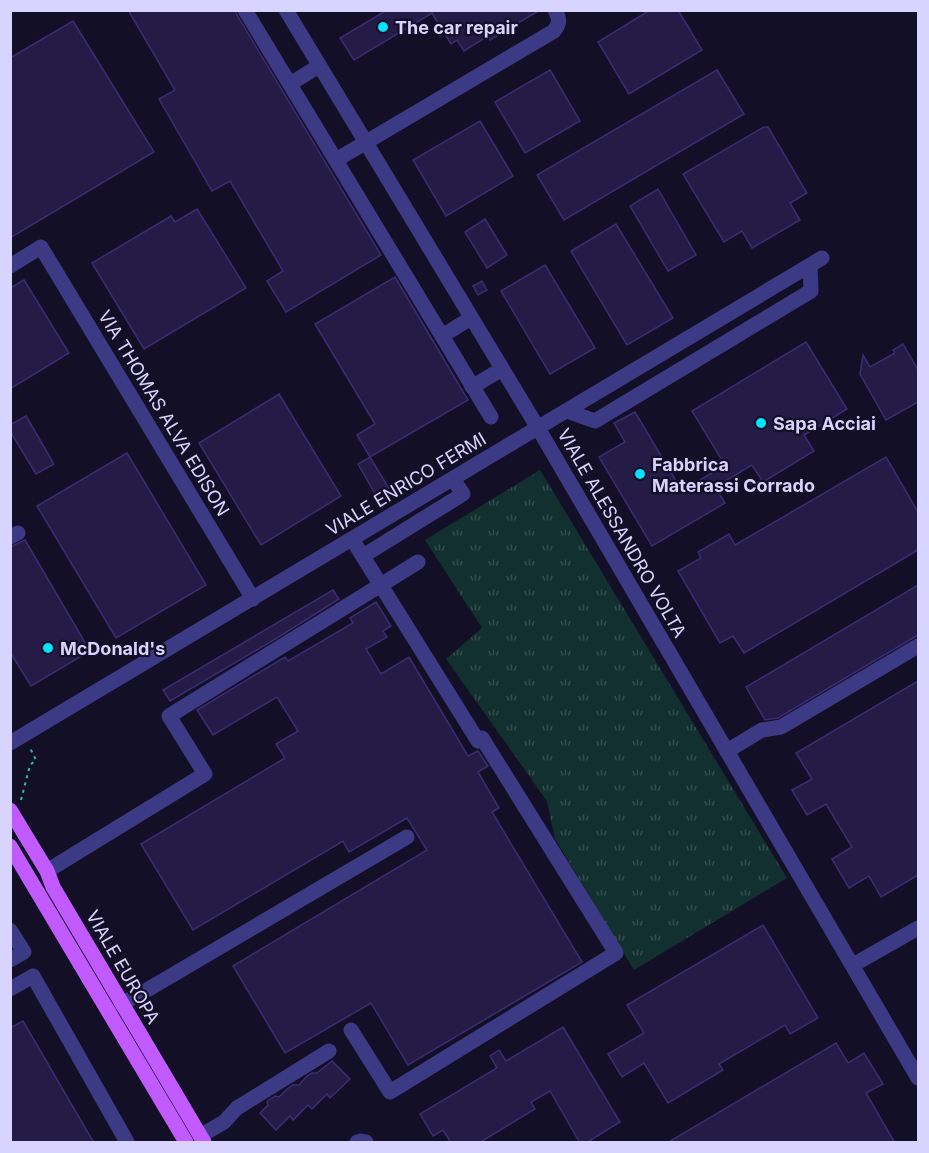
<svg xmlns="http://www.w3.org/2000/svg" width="929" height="1153" font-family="Inter,sans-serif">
  <defs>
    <pattern id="grass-tufts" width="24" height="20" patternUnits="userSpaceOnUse" patternTransform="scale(1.5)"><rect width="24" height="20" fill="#12302f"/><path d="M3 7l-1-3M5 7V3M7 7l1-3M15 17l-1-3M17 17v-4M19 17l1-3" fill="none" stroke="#344d4e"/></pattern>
  </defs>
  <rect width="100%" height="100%" fill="#130f26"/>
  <polygon fill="url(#grass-tufts)" points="540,470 787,878 634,970 555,839 547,801 446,659 482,628 425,540"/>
  <g fill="#241b47" stroke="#3b2d73" stroke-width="1.5">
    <polygon points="128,10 235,10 237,15 381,255 286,312 267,281 283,271 230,181 212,191 159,99 175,90"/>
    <polygon points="387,10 431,11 540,10 490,40 488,36 464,51 457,40 451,44 432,13 354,60 340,38"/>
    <polygon points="650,10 678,10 702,50 629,94 598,42"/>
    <polygon points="73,21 154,152 10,238 10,58"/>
    <polygon points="550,70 580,121 525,153 495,102"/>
    <polygon points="717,70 744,114 564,220 537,175"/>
    <polygon points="480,121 513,176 446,216 413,160"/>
    <polygon points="764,127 768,127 807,193 790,203 800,220 752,248 742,231 724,242 683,174"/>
    <polygon points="658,189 696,255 668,271 630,206"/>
    <polygon points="197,209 246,288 144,349 92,263 171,216 175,222"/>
    <polygon points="485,219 507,255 487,268 465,232"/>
    <polygon points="616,224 673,318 627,345 571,251"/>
    <polygon points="545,265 595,348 550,374 501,291"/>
    <polygon points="395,277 468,400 370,457 357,435 375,424 315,324"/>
    <polygon points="24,280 69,353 10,389 10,288"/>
    <polygon points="482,281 487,290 478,295 473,286"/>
    <polygon points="806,342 847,409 804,435 814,451 763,482 752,465 715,487 725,503 652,546 599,457 625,442 614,423 635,412 682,491 725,465 692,411"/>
    <polygon points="903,344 918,370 918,402 886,420 860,374 863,355 870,367 895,353 893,350"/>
    <polygon points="279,394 341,496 261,545 199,443"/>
    <polygon points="26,416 54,464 36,474 10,431 10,425"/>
    <polygon points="127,453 206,585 116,638 37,506"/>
    <polygon points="370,457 391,492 378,499 358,464"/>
    <polygon points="886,457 918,512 918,550 744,653 733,636 720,643 678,571 701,558 698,552 729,534 735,545"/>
    <polygon points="25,540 90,651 31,686 10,652 10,547"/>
    <polygon points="918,585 918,635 778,718 765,720 746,687"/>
    <polygon points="333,590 339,599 277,638 170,701 163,690"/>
    <polygon points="376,602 391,626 383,631 387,637 366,649 381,674 409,657 468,756 478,751 488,766 478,772 499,808 492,812 582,962 408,1065 371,1003 285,1053 233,966 427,850 407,818 349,852 343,841 193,930 141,844 285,758 276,744 298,731 277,697 213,735 197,710 285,657 288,661 353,623 350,618"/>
    <polygon points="918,681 918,875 881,897 869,876 849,888 832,859 852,847 826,804 807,815 792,790 812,779 796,753"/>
    <polygon points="763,925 818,1018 790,1034 785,1025 719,1064 723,1070 668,1103 644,1063 622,1077 608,1054 644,1033 627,1005"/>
    <polygon points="23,1021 94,1143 10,1143 10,1028"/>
    <polygon points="563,1027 620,1122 586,1143 580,1143 550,1091 531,1102 535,1109 479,1143 451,1143 443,1130 433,1136 420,1114 497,1068 490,1056 499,1050 506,1061"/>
    <polygon points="836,1043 848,1063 864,1053 883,1084 866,1093 895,1143 667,1143"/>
    <polygon points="332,1061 350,1079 330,1098 327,1094 312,1109 308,1105 293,1120 290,1116 276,1130 260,1113 268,1105 267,1102 269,1100 275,1096 279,1097 287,1089 293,1085 299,1085 307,1076 312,1073 317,1073"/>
  </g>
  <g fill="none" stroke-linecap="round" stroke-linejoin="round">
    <polyline stroke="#2fb8b0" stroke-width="2" stroke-dasharray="3 4.5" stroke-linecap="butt" points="21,800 30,765 36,760 30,748"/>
    <g stroke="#3d3a85" stroke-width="15">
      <polyline points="245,10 491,417"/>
      <polyline points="286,10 538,428 918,1078"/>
      <polyline points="290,84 319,66"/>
      <path d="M336,160L554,31C560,23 560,19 555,10"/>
      <polyline points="10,266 41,247 253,599"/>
      <polyline points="442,336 471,318"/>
      <polyline points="472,387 502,369"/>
      <polyline points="567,411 595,421 811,291 810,266"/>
      <polyline points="10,537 18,533"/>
      <polyline points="363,556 463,494 453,479"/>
      <polyline points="10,743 822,258"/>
      <polyline points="727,751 762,730 781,727 918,646"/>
      <polyline points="47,871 205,774 169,716 418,562"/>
      <polyline points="10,930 24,952 10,960"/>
      <polyline points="853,965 918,928"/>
      <polyline points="10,989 33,976 127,1142"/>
      <polyline points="121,1004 147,990 407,837"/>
      <polyline points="351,1030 390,1092 616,953 482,738 478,741 352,539"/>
      <polyline points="200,1136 224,1122 237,1108 329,1051"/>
      <polyline points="357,1142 360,1141 366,1142"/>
    </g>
    <g stroke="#c25bff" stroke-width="15">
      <polyline points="10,810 47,871 53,887 204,1142"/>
      <polyline points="10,846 186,1142"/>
    </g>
  </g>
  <g fill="#00e5ff" stroke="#130f26" stroke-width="2">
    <circle cx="383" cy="27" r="6"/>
    <circle cx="761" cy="423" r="6"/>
    <circle cx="640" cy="474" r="6"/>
    <circle cx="48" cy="648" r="6"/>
  </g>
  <g text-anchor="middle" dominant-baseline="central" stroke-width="4.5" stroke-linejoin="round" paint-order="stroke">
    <g font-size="18" font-weight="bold" fill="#d9d4ff" stroke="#130f26" text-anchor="start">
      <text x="395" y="27">The car repair</text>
      <text x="773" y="423">Sapa Acciai</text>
      <text x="652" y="464">Fabbrica<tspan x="652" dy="21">Materassi Corrado</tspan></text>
      <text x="60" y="648">McDonald's</text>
    </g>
    <g font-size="18" fill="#d9d4ff" stroke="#130f26">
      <text transform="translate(164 413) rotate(59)">VIA THOMAS ALVA EDISON</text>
      <text transform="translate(406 484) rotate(-31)">VIALE ENRICO FERMI</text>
      <text transform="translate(622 533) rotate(60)">VIALE ALESSANDRO VOLTA</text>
      <text transform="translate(123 967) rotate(60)">VIALE EUROPA</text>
    </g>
  </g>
  <rect width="929" height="1153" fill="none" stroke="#d9d4ff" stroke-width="24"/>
</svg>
